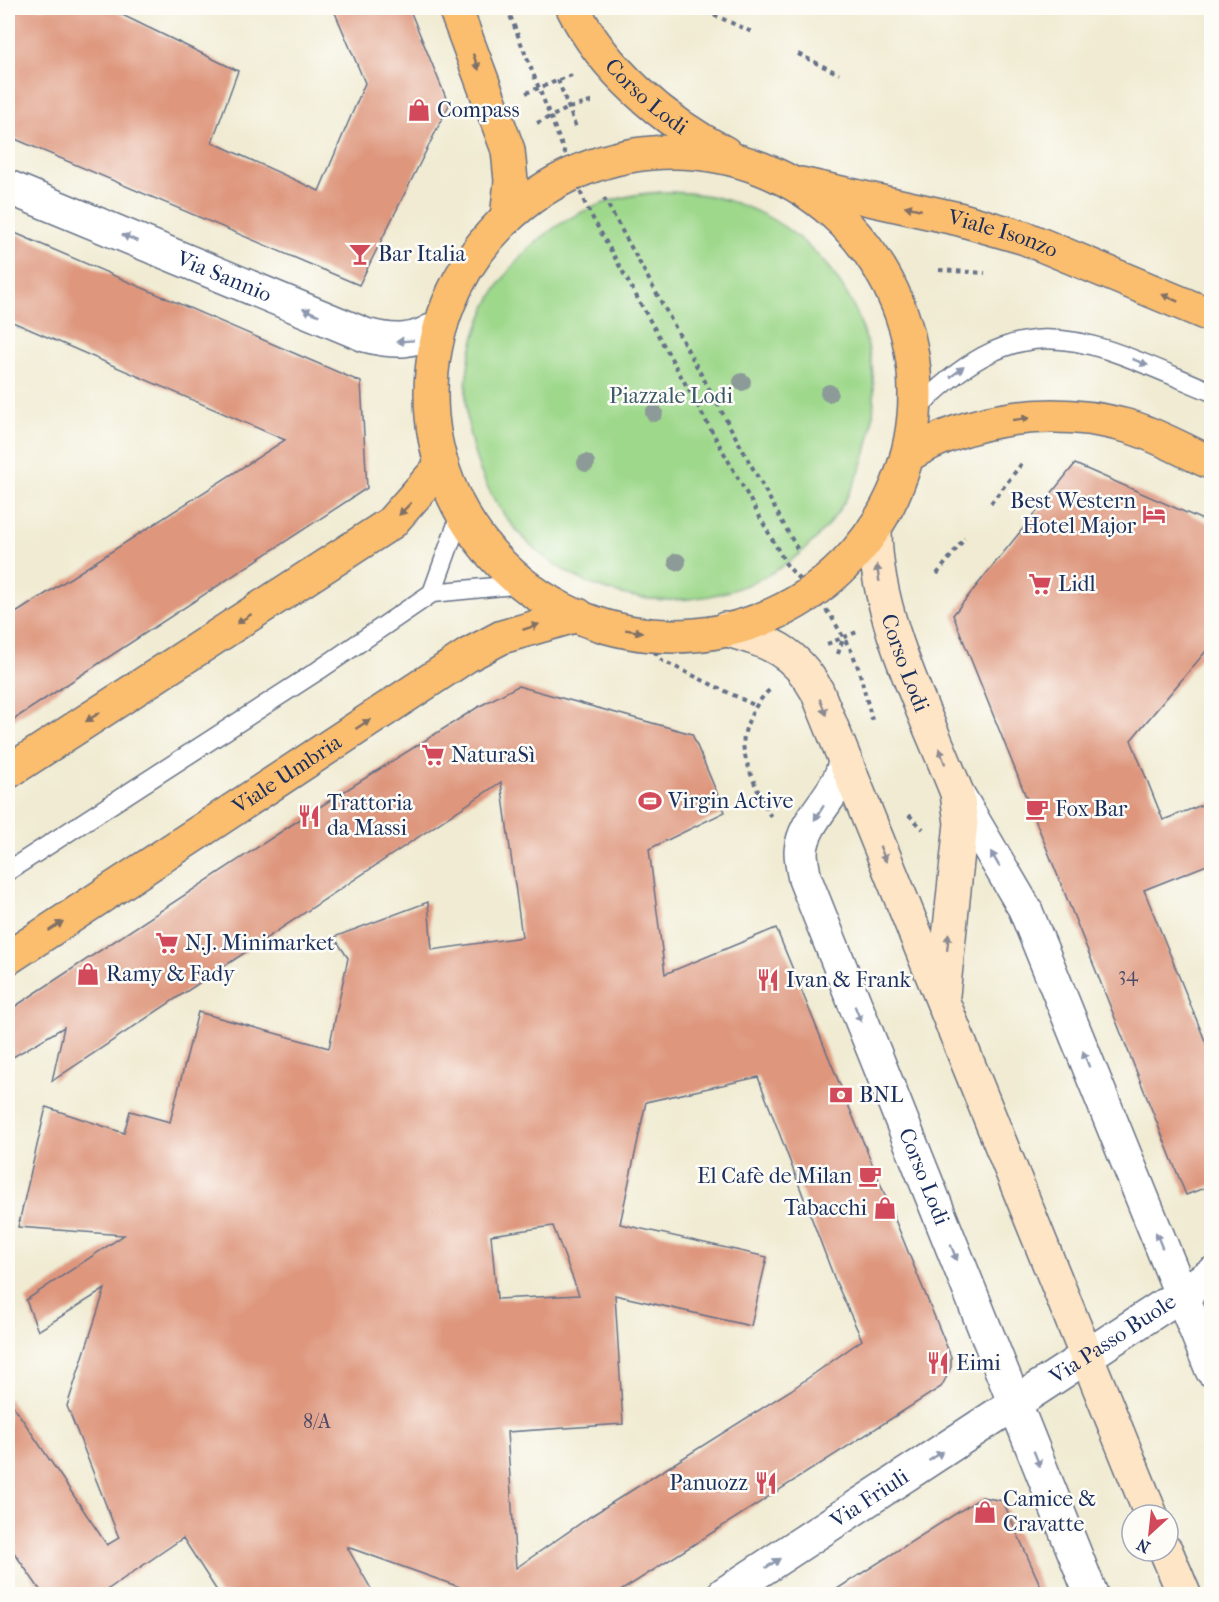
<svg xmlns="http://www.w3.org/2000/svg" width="1219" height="1602" font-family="'IM FELL French Canon',serif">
  <rect width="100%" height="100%" fill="#fdfcf7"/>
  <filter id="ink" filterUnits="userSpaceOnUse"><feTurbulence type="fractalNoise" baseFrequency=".0167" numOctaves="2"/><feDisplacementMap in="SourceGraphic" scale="12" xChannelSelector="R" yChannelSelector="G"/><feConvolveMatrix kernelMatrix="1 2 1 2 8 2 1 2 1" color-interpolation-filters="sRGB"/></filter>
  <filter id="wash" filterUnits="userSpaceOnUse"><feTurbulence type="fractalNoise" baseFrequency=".008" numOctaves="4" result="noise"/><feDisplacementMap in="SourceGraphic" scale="24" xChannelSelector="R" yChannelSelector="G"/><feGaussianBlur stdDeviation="1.35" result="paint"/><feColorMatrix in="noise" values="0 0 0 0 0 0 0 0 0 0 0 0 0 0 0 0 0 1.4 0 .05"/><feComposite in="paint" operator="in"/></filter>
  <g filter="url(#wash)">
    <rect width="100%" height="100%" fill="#f0ebd2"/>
    <circle fill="#9ed88b" stroke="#5c8474" stroke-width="1.5" cx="670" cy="396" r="204"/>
    <g id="blocks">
      <g fill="#de967d" fill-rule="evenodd">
        <polygon points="8,8 108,8 238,71 212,142 319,191 365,83 333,8 409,8 449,105 359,285 8,136"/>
        <polygon points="8,230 361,382 367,488 8,723 8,618 285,440 8,320"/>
        <polygon points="1075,464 1212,524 1212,644 1131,740 1163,820 1212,801 1212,863 1144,890 1212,1058 1212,1185 1186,1195 953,615"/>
        <path d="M518,686L692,734L725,812L649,849L665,974L776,928L951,1357V1367L946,1378L941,1387L616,1594H479L347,1547L374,1594H219L183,1538L101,1594H43L8,1544V1398L107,1545L119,1538L67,1406L105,1289L38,1331L26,1300L124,1235L18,1227L46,1107L124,1133L130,1111L170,1122L198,1012L329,1048L348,958L334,937L428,902L432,950L522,937L501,782L52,1081L64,1027L8,1060V1011L302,818L478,707ZM758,1077L835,1280L862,1340L791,1390L591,1516L516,1568L507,1432L623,1424L615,1295L751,1326L767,1257L620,1224L646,1102ZM553,1226L579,1295L497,1299L491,1235Z"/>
        <polygon points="982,1497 1003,1501 1044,1594 829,1594"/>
      </g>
    </g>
  </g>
  <g filter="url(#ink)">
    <use href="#blocks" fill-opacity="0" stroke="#667187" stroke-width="1.5"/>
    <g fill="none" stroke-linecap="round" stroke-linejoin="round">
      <g stroke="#667187" stroke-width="21">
        <g id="lane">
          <path d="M914,412C1024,298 1084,339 1212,392"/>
          <polyline points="432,593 462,510"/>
          <polyline points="8,871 319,670 432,593 524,584"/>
        </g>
      </g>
      <g stroke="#667187" stroke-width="36">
        <g id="street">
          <path id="s1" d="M8,187L365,335C395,343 415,343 441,325"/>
          <path id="s2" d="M845,761C840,795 804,817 801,851C801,860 803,870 805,879L1091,1594"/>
          <polyline points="957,793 1025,909 1212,1370"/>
          <path id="s3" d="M724,1594L1212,1274"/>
        </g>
      </g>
      <g stroke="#667187" stroke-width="36">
        <g id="secondary">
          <path id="s4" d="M875,527C874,615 925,711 957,793L961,823L943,995"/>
          <path d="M725,629C768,642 794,649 817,691L1151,1515"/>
          <polyline points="1166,1551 1184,1594"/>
        </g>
      </g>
      <g stroke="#667187" stroke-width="36">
        <g id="primary">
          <polyline points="455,8 508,150 511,181 507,218"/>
          <path id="s5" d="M573,8C603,69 665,122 725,153"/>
          <circle cx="673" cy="394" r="242"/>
          <path id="s6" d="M801,184L959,219L1025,238L1212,316"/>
          <path d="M907,456C972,416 1054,406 1127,426C1156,434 1184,451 1212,463"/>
          <polyline points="8,772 391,523 442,465"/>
          <path id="s7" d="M8,958L468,655L502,637L578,615"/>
        </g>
      </g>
      <g stroke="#667187" stroke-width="4" stroke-dasharray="4.5 4.5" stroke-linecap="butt">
        <polyline points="507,8 586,206 786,564 831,616 852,652 859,670 872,720"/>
        <polyline points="714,15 754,33"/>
        <polyline points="798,54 839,74"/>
        <polyline points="558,80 577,130"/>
        <polyline points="526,93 572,75"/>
        <polyline points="537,123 569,108 594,101"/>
        <polyline points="604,198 799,552"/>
        <polyline points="939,270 985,273"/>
        <polyline points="991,503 1023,462"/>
        <polyline points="937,574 965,538"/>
        <polyline points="636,632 663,661 756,706"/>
        <polyline points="827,644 857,632"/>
        <polyline points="838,654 843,638"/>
        <polyline points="909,815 923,829"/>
        <path d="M771,817C762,801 747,769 744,751C740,731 756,700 772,688"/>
      </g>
      <use href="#lane" stroke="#fff" stroke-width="18"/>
      <use href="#street" stroke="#fff" stroke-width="33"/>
      <use href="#secondary" stroke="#fde5c5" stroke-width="33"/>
      <use href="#primary" stroke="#fbbd6e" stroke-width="33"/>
    </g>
    <g fill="#8d9b98">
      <circle cx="742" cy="382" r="9"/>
      <circle cx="829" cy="393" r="9"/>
      <circle cx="654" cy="413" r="9"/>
      <circle cx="586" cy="463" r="9"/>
      <circle cx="677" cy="562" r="9"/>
    </g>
    <defs><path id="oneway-solid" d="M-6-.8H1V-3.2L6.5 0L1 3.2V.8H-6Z" transform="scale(1.5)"/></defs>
    <g fill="#806f65">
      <use href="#oneway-solid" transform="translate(476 62) rotate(70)"/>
      <use href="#oneway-solid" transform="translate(913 208) rotate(-167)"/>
      <use href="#oneway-solid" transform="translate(1170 298) rotate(-156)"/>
      <use href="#oneway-solid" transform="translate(1021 419) rotate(-7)"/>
      <use href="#oneway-solid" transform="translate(405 509) rotate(134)"/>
      <use href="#oneway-solid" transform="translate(244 619) rotate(147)"/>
      <use href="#oneway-solid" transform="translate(531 627) rotate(-19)"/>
      <use href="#oneway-solid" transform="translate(634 631) rotate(9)"/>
      <use href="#oneway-solid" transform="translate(93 717) rotate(147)"/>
      <use href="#oneway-solid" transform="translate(363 724) rotate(-33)"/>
      <use href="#oneway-solid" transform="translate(56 926) rotate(-33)"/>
    </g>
    <g fill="#8d97ae">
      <use href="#oneway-solid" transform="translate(130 238) rotate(-158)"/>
      <use href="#oneway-solid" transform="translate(311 312) rotate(-158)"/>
      <use href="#oneway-solid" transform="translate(405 341) rotate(176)"/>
      <use href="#oneway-solid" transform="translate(1140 362) rotate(22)"/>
      <use href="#oneway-solid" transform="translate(957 372) rotate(-38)"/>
      <use href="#oneway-solid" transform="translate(819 813) rotate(123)"/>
      <use href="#oneway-solid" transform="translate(995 859) rotate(-120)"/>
      <use href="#oneway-solid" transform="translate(858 1014) rotate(68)"/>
      <use href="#oneway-solid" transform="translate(1086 1059) rotate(-112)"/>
      <use href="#oneway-solid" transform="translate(1159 1240) rotate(-112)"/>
      <use href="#oneway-solid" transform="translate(954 1253) rotate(68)"/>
      <use href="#oneway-solid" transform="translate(936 1456) rotate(-33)"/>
      <use href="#oneway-solid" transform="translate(1037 1459) rotate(68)"/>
      <use href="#oneway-solid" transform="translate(773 1563) rotate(-33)"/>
    </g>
    <g fill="#8c8a92">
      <use href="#oneway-solid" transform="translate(878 573) rotate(-99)"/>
      <use href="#oneway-solid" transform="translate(823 707) rotate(68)"/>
      <use href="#oneway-solid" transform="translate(942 756) rotate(-111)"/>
      <use href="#oneway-solid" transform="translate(883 854) rotate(68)"/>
      <use href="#oneway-solid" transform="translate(948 942) rotate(-84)"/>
    </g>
  </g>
  <defs>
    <g id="shop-bare" transform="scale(1.8)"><path d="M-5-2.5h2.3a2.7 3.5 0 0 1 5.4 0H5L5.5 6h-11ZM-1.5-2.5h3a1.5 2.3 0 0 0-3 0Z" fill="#d1495b" stroke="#fdfcf7" stroke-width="2.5" paint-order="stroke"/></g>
    <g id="bar-bare" transform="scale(1.8)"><path d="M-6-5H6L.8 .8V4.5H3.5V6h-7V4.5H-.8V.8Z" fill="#d1495b" stroke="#fdfcf7" stroke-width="2.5" paint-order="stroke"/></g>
    <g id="hotel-bare" transform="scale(1.8)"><path d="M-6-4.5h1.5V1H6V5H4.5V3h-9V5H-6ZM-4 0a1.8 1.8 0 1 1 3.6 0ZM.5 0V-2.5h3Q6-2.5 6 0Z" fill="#d1495b" stroke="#fdfcf7" stroke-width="2.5" paint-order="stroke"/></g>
    <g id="supermarket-bare" transform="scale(1.8)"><path d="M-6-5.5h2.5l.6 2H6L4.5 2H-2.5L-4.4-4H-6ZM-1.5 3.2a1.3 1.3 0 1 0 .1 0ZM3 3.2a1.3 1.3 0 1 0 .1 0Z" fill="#d1495b" stroke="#fdfcf7" stroke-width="2.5" paint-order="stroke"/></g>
    <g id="stadium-bare" transform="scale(1.8)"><path d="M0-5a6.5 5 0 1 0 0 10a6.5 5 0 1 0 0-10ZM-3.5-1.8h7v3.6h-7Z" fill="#d1495b" stroke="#fdfcf7" stroke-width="2.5" paint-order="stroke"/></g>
    <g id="cafe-bare" transform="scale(1.8)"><path d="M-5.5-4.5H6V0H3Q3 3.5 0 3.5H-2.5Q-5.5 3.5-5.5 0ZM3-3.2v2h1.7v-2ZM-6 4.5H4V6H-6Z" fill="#d1495b" stroke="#fdfcf7" stroke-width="2.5" paint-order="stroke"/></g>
    <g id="restaurant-bare" transform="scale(1.8)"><path d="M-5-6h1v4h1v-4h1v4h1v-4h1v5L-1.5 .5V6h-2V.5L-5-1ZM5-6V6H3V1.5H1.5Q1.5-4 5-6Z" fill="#d1495b" stroke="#fdfcf7" stroke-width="2.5" paint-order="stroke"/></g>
    <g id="bank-bare" transform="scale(1.8)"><path d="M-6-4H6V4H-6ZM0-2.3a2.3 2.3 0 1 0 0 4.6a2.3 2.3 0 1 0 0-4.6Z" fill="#d1495b" stroke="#fdfcf7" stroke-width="2.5" paint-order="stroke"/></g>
  </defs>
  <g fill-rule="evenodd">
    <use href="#shop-bare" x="419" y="110"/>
    <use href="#bar-bare" x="360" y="254"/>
    <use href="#hotel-bare" x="1154" y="514"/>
    <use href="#supermarket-bare" x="1040" y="584"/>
    <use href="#supermarket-bare" x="433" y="755"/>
    <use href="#stadium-bare" x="650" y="801"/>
    <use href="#cafe-bare" x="1037" y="809"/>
    <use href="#restaurant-bare" x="309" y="816"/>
    <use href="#supermarket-bare" x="167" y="943"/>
    <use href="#shop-bare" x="88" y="974"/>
    <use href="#restaurant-bare" x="768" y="980"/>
    <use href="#bank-bare" x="841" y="1095"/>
    <use href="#cafe-bare" x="870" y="1176"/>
    <use href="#shop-bare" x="885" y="1208"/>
    <use href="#restaurant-bare" x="938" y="1363"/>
    <use href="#restaurant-bare" x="766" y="1483"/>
    <use href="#shop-bare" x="985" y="1512"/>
  </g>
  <g text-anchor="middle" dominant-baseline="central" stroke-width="5" stroke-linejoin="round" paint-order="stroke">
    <g font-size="20" fill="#4c4966">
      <text x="1128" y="974">34</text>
      <text x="317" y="1421">8/A</text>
    </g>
    <g font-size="22" fill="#1b2f5e" stroke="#fdfcf7">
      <text stroke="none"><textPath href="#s5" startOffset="116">Corso Lodi</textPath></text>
      <text stroke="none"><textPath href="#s6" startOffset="208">Viale Isonzo</textPath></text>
      <text stroke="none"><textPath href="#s1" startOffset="234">Via Sannio</textPath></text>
      <text stroke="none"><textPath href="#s4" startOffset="140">Corso Lodi</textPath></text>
      <text stroke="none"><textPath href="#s7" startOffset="334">Viale Umbria</textPath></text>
      <text stroke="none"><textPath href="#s2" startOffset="450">Corso Lodi</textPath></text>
      <text stroke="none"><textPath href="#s3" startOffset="465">Via Passo Buole</textPath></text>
      <text stroke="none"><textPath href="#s3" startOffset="174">Via Friuli</textPath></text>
    </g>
    <g font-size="22" fill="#1b2f5e" stroke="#fdfcf7" text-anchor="start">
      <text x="437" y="110">Compass</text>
      <text x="378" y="254">Bar Italia</text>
      <text x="1136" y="501" text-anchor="end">Best Western<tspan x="1136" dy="25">Hotel Major</tspan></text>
      <text x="1058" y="584">Lidl</text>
      <text x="451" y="755">NaturaSì</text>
      <text x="668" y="801">Virgin Active</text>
      <text x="327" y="803">Trattoria<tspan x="327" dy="25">da Massi</tspan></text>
      <text x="1055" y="809">Fox Bar</text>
      <text x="185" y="943">N.J. Minimarket</text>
      <text x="106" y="974">Ramy &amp; Fady</text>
      <text x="786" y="980">Ivan &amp; Frank</text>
      <text x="859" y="1095">BNL</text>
      <text x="852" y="1176" text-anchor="end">El Cafè de Milan</text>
      <text x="867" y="1208" text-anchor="end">Tabacchi</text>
      <text x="956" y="1363">Eimi</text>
      <text x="748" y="1483" text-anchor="end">Panuozz</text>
      <text x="1003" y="1499">Camice &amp;<tspan x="1003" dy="25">Cravatte</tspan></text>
    </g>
    <g font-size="22" fill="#3c5969" stroke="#fdfcf7">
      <text x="671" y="396">Piazzale Lodi</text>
    </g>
  </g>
  <rect width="1219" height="1602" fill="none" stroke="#fdfcf7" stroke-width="30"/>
  <g transform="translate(1150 1533) rotate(207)"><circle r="28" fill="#fdfcf7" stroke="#a3aaba" stroke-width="1.5"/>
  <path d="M0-4.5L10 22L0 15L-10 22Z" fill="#d1495b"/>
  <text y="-9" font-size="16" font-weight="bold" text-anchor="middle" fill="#1b2f5e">N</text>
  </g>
</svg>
